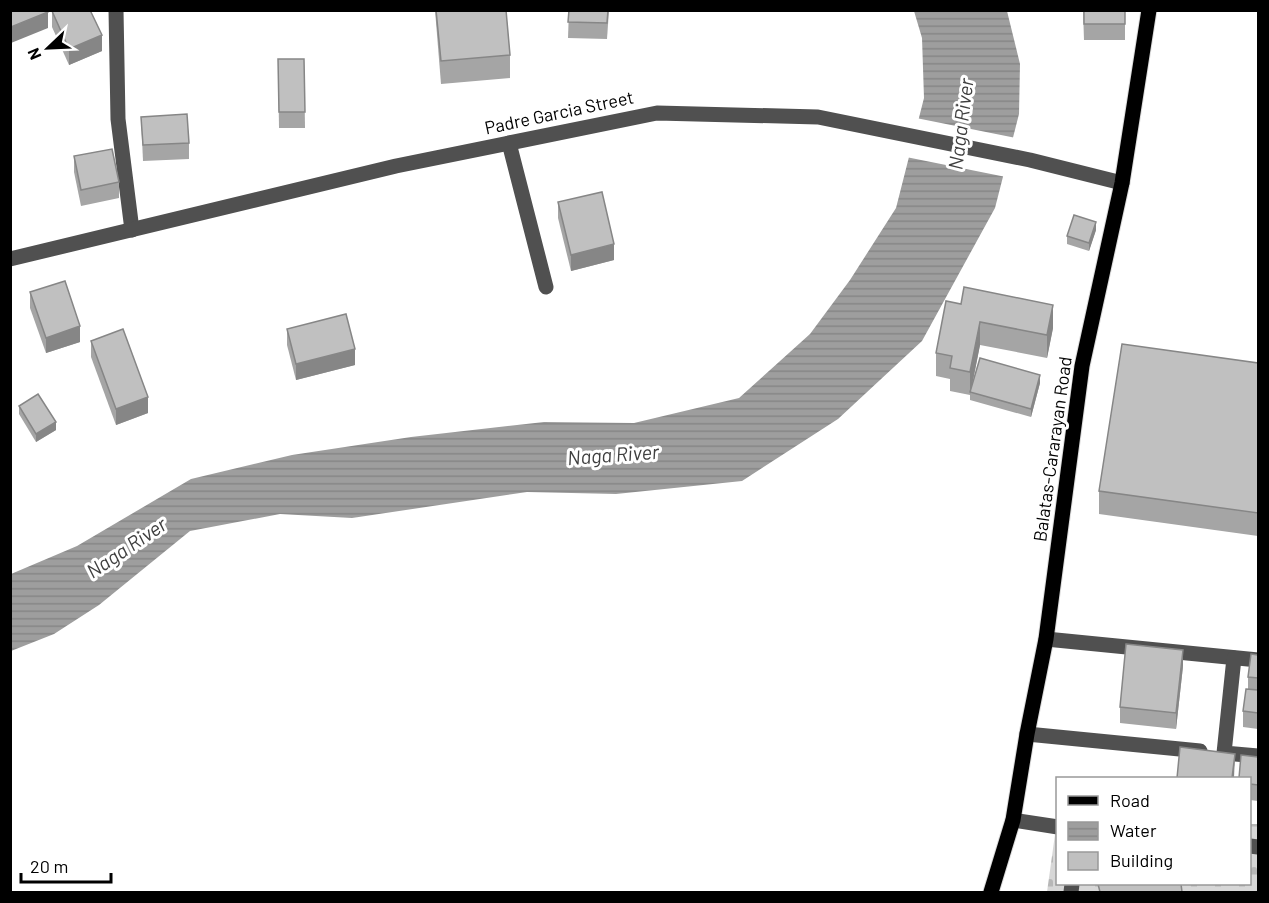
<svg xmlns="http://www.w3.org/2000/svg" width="1269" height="903" font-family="Barlow,sans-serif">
  <defs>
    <pattern id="cemetery-stones" width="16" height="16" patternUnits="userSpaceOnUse" patternTransform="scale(1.5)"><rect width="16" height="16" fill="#d7d7d7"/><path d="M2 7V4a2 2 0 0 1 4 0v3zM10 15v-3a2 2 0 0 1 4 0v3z" fill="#b7b7b7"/></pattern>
    <pattern id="water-rules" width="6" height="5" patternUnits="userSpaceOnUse" patternTransform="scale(1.5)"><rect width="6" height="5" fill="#9e9e9e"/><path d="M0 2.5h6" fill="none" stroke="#868686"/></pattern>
  </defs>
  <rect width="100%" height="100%" fill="#fff"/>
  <polygon fill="url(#cemetery-stones)" points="1057,820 1058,884 1250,884 1250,824 1258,824 1258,892 1047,892"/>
  <polygon fill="url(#water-rules)" points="914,11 1007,11 1020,64 1019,114 995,208 922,341 838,419 742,481 616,494 527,492 352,518 280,514 190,531 99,605 54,634 11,651 11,574 77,546 191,479 292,455 411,437 544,422 634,423 739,398 810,334 850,280 896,208 924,98 922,38"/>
  <polygon fill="#fff" points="916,118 1016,138 1006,177 906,157"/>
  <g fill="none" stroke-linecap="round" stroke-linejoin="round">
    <g stroke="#dbdbdb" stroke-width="17">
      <polyline id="major" points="991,892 1013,820 1027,734 1046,639 1082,366 1122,183 1149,10"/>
    </g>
    <g stroke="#505050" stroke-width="15">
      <polyline points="116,10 118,119 132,230"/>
      <polyline points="509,143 546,287"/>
      <polyline points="10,259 396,166 657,113 818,117 1030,160 1122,183"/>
      <polyline points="1046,639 1258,660"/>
      <polyline points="1234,658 1224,753 1258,756"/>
      <polyline points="1027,734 1200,751"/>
      <polyline points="1013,820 1058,827"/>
      <polyline points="1250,846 1258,847"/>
      <polyline points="1071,892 1072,884"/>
    </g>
    <use href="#major" stroke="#000" stroke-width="15"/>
  </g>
  <g fill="#a5a5a5">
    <polygon points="435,10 506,10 510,55 510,78 441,84"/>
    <polygon points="569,10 609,10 607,39 568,38"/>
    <polygon points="1083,10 1125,10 1125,40 1084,40"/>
    <polygon points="52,11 102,51 69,65 52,27"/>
    <polygon points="278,59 304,59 305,128 279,128"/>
    <polygon points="141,117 189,143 189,159 143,161"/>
    <polygon points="74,156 119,182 119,198 81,206 74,172"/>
    <polygon points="558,202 614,260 571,271 558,218"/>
    <polygon points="1096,230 1089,251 1067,244 1067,236"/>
    <polygon points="30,292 80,342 46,353 30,308"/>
    <polygon points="946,301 1053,328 1047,358 980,345 972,386 1040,383 1031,417 970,400 970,395 950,391 950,379 936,376 936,353"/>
    <polygon points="287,329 355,365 296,380 287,345"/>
    <polygon points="91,341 148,413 116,425 91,357"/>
    <polygon points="1258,363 1258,536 1099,514 1099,491"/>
    <polygon points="19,406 56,430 36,442 19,414"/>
    <polygon points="1258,655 1258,729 1243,727 1243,711 1248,689 1248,677"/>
    <polygon points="1183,666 1176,729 1120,723 1120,707"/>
    <polygon points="1258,757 1258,801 1250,800 1250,778"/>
  </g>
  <g fill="#868686">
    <polygon points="48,12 48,28 11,43 11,27"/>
    <polygon points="102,35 102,51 69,65 69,49"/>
    <polygon points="1096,222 1096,230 1089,251 1089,243"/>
    <polygon points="614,244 614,260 571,271 571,255"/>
    <polygon points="1053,305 1053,328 1047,358 1047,335"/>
    <polygon points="980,322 980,345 970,395 970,372"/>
    <polygon points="80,326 80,342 46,353 46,338"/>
    <polygon points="355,349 355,365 296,380 296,364"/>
    <polygon points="1040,375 1040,383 1031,417 1031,409"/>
    <polygon points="148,397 148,413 116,425 116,409"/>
    <polygon points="56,422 56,430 36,442 36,434"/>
    <polygon points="1183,650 1183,666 1176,729 1176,713"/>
    <polygon points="1235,754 1234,778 1232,778"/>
  </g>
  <g fill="#c0c0c0" stroke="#868686" stroke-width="1.5">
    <polygon points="10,10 48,10 48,12 11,27"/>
    <polygon points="90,10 102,35 69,49 52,11"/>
    <polygon points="436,10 506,10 510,55 441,61"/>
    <polygon points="569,10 608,10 607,23 568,22"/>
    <rect x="1084" y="10" width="41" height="14"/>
    <polygon points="278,59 304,59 305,112 279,112"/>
    <polygon points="187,114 189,143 143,145 141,117"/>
    <polygon points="112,149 119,182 81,190 74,156"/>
    <polygon points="602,192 614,244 571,255 558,202"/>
    <polygon points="1074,215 1096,222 1089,243 1067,236"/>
    <polygon points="65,281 80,326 46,338 30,292"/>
    <polygon points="964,287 1053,305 1047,335 980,322 970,372 950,368 952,356 936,353 946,301 961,304"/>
    <polygon points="346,314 355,349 296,364 287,329"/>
    <polygon points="123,329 148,397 116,409 91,341"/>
    <polygon points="1122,344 1258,363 1258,513 1099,491"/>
    <polygon points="980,358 1040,375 1031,409 970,392"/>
    <polygon points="38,394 56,422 36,434 19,406"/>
    <polygon points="1126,644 1183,650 1176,713 1120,707"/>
    <polygon points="1251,654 1258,655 1258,678 1248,677"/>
    <polygon points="1246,689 1258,690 1258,713 1243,711"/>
    <polygon points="1180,747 1235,754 1232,778 1177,778"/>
    <polygon points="1241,755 1258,757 1258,785 1250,784 1250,778 1239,778"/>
    <polygon points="1098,884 1181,884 1182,892 1100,892"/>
  </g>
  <g text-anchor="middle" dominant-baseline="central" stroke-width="6" stroke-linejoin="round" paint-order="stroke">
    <g font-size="18" fill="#000" stroke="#fff">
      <text transform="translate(559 112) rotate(-12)">Padre Garcia Street</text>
      <text transform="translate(1052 449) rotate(-82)">Balatas-Cararayan Road</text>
    </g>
    <g font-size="20" font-style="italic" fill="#3f3f3f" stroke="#fff">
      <text transform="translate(960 124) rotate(-83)">Naga River</text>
      <text transform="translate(613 454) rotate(-4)">Naga River</text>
      <text transform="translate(126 547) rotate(-34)">Naga River</text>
    </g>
  </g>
  <rect width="1269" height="903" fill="none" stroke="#000000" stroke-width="24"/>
  <rect x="1056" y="777" width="195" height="108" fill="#ffffff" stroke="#999999" stroke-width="1.5"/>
  <rect x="1068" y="796" width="30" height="9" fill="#000000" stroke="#999999" stroke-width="1.5"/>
  <text x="1110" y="807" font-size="18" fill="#000000">Road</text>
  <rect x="1068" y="822" width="30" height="18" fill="url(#water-rules)" stroke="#999999" stroke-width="1.5"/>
  <text x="1110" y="837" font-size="18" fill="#000000">Water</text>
  <rect x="1068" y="852" width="30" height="18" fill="#c0c0c0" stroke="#999999" stroke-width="1.5"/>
  <text x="1110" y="867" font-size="18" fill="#000000">Building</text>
  <g transform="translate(48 48) rotate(247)" stroke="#ffffff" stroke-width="4.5" paint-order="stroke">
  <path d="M0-4.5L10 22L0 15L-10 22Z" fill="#000000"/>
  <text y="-9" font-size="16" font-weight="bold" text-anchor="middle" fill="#000000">N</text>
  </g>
  <path d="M21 873v9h90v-9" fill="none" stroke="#000000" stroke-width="3"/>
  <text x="30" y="873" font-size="18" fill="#000000" stroke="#ffffff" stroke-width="4.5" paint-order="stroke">20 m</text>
</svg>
